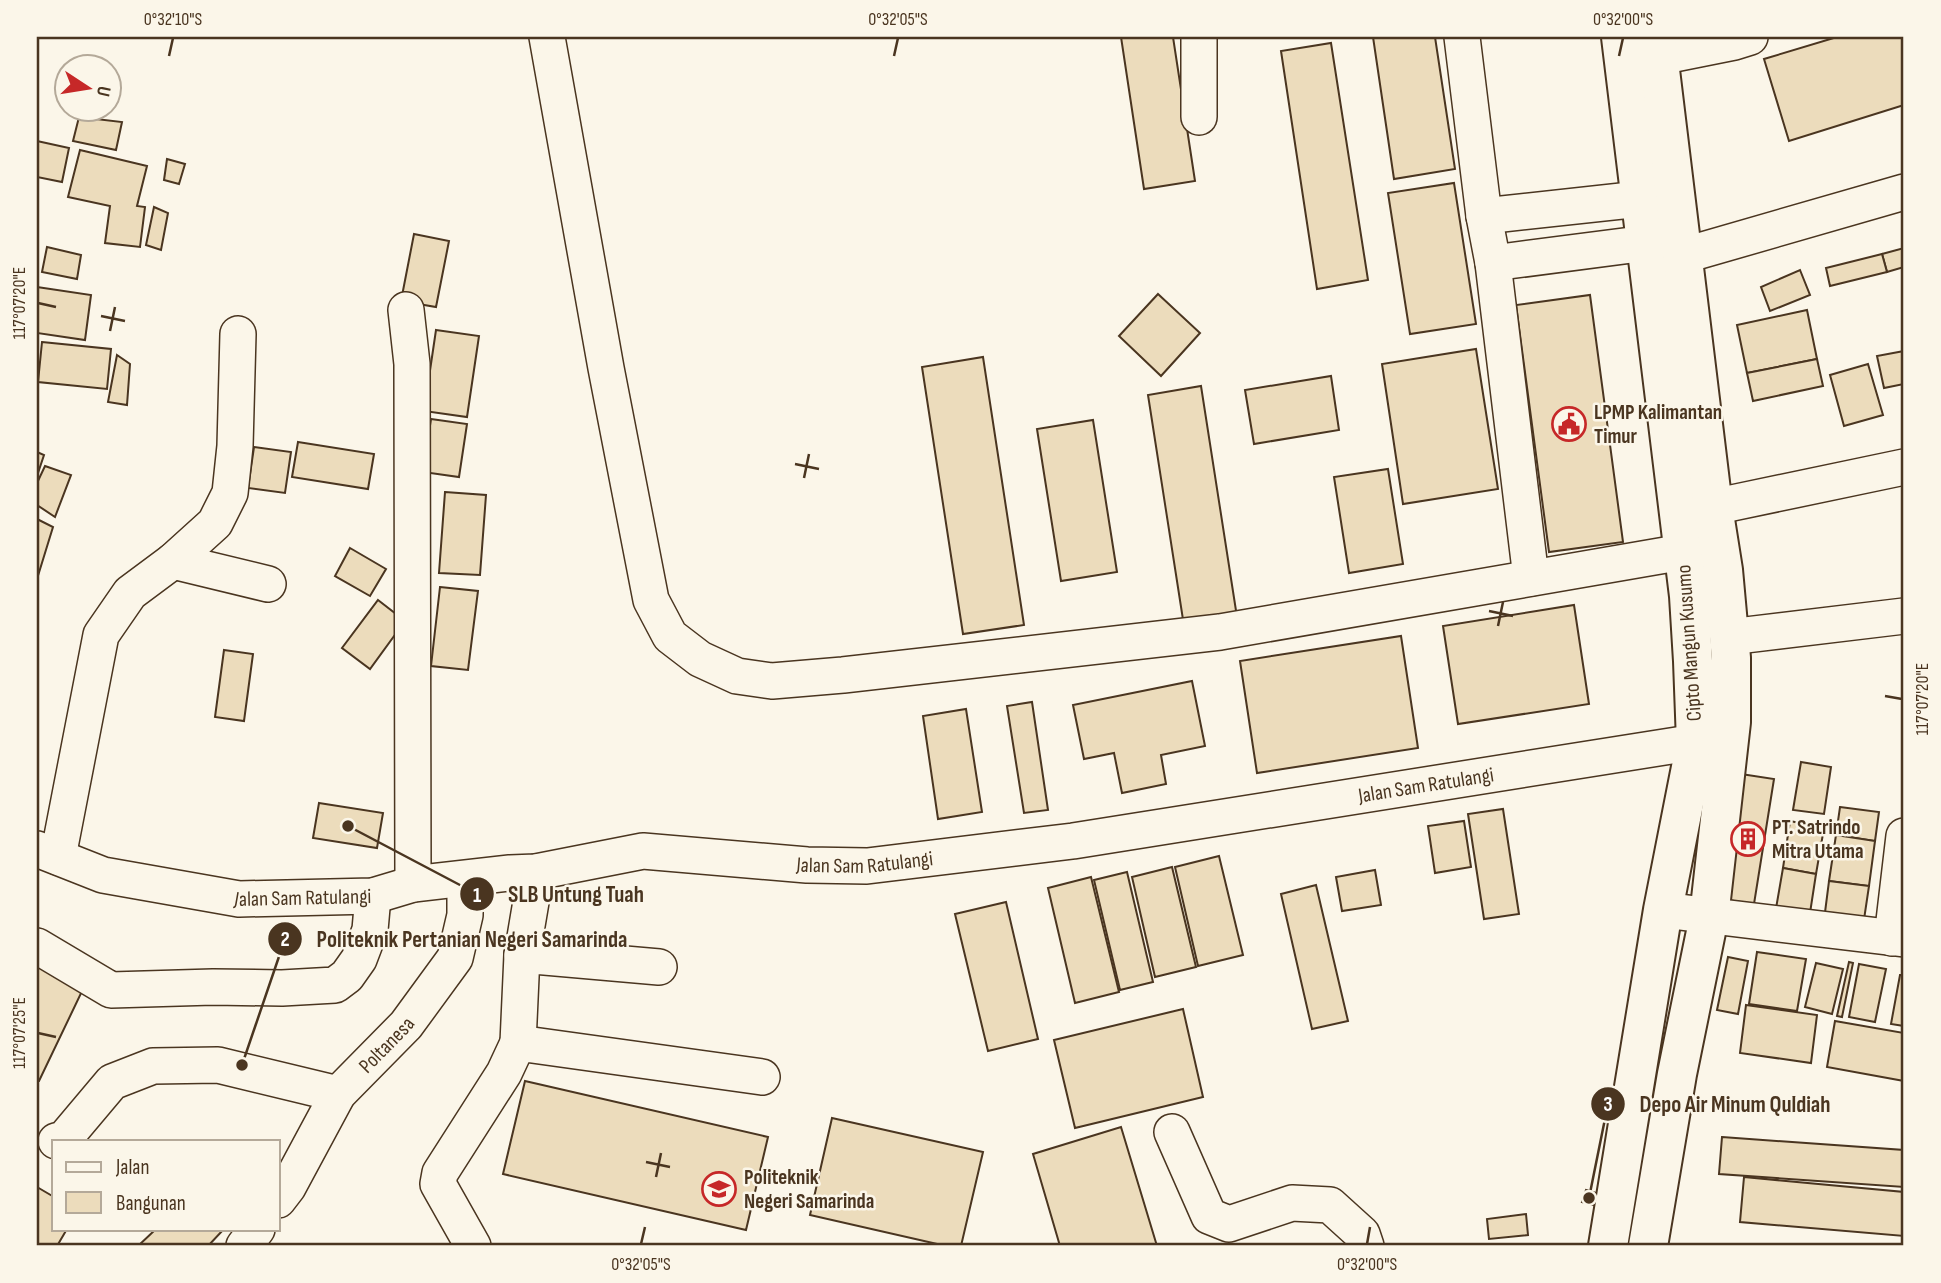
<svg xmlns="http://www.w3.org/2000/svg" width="1941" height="1283" font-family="'Sofia Sans Condensed',sans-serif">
  <rect width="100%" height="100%" fill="#fbf6e9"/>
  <g fill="#ecdcbc" stroke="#4a3520" stroke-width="2">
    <polygon points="1121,37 1173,37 1195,181 1144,189"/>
    <polygon points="1373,37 1435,37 1455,169 1394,179"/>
    <polygon points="1837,37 1904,37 1904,105 1789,141 1764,59"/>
    <polygon points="1331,43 1368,280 1317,289 1281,51"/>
    <polygon points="79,117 122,122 116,150 73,141"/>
    <polygon points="37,141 69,148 62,182 37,177"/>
    <polygon points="80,150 147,166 137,206 145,207 140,247 105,243 110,206 68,197"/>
    <polygon points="167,159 185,164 179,184 164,180"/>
    <polygon points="1454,183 1476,324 1410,334 1388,193"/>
    <polygon points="154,207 168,213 161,250 146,245"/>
    <polygon points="414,234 449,241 436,307 401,301"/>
    <polygon points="47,247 81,255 77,279 42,272"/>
    <polygon points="1904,248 1904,267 1887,272 1882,254"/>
    <polygon points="1882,254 1887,272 1830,286 1826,268"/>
    <polygon points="1800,270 1810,295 1770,311 1761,287"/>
    <polygon points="37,287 91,295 85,340 37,333"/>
    <polygon points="1158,294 1200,333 1161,376 1119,336"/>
    <polygon points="1590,295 1623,542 1549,552 1516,305"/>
    <polygon points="1807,310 1817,359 1747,373 1737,325"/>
    <polygon points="436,330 479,336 467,417 424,411"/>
    <polygon points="42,342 111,349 107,389 38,382"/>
    <polygon points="1476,349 1498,489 1403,504 1382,364"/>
    <polygon points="1904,351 1904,384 1884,388 1877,356"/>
    <polygon points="117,355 130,364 127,405 108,402"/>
    <polygon points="983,357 1024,625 963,634 922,367"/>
    <polygon points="1817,359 1823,386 1753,401 1747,373"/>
    <polygon points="1868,364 1883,415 1844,426 1830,375"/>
    <polygon points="1331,376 1339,430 1254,444 1245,390"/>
    <polygon points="1201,386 1237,617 1184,626 1148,395"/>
    <polygon points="431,419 467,424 459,477 423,472"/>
    <polygon points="1093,420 1117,572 1061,581 1037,429"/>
    <polygon points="298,442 374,454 368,489 292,477"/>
    <polygon points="254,447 291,452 285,493 248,488"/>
    <polygon points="37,452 44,455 37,476"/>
    <polygon points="45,466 71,475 55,517 37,505 37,483"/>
    <polygon points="1388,469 1403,564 1349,573 1334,477"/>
    <polygon points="445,492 486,495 480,575 439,573"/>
    <polygon points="37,519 53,527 37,579"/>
    <polygon points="350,548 386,569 370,596 335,576"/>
    <polygon points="440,587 478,591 468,670 431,666"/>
    <polygon points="378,600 405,621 370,669 342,648"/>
    <polygon points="1574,605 1589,704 1458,724 1443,626"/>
    <polygon points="1401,636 1418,748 1257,773 1240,661"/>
    <polygon points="224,650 253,654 244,721 215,717"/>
    <polygon points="1192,681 1205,746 1161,755 1166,784 1122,793 1114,753 1084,759 1073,705"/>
    <polygon points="1032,702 1048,810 1024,813 1007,706"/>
    <polygon points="966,709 982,812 938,819 923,716"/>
    <polygon points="1801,762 1831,767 1824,814 1793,810"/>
    <polygon points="1741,774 1774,779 1754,904 1721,899"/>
    <polygon points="319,803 383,813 377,848 313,838"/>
    <polygon points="1840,807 1879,812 1875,841 1836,835"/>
    <polygon points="1503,809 1519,914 1484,919 1468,814"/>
    <polygon points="1464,821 1471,867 1435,873 1428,826"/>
    <polygon points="1790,821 1824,828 1816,874 1783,868"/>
    <polygon points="1836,835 1875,841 1869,886 1829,881"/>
    <polygon points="1219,856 1243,955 1198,966 1175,867"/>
    <polygon points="1172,867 1196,967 1155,977 1132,877"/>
    <polygon points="1783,868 1816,874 1808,926 1774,920"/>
    <polygon points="1375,870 1381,905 1342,911 1336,877"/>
    <polygon points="1127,872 1153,982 1120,990 1094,880"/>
    <polygon points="1091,877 1119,992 1075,1003 1048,888"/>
    <polygon points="1829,881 1869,886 1862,933 1823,928"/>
    <polygon points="1316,885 1348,1021 1312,1029 1281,894"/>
    <polygon points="1006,902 1038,1039 988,1051 955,914"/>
    <polygon points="1757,952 1806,959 1797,1011 1749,1004"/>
    <polygon points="1728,957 1748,961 1738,1014 1717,1010"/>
    <polygon points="1849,962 1853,963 1842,1017 1837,1016"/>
    <polygon points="1816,963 1843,969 1832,1014 1805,1007"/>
    <polygon points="37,964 84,987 39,1081 37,1081"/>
    <polygon points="1859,964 1886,969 1875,1022 1849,1017"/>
    <polygon points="1900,975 1904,975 1904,1026 1891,1024"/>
    <polygon points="1746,1005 1817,1015 1811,1063 1740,1053"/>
    <polygon points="1183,1009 1203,1097 1075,1128 1054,1040"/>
    <polygon points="1835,1021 1904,1033 1904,1081 1827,1067"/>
    <polygon points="525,1081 768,1137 746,1230 503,1174"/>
    <polygon points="832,1118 983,1152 961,1246 946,1246 810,1215"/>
    <polygon points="1121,1127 1157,1246 1060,1246 1033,1154"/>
    <polygon points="1722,1137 1904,1150 1904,1187 1719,1174"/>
    <polygon points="1744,1177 1904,1192 1904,1236 1740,1222"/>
    <polygon points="37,1187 54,1197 54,1229 67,1229 57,1246 37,1246"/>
    <polygon points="1586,1190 1596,1193 1593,1205 1582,1202"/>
    <polygon points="1526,1214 1528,1235 1489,1239 1487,1219"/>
    <polygon points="156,1229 224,1229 208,1246 138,1246"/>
  </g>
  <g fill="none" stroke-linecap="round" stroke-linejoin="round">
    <g stroke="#4a3520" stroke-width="38">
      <g id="minor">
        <polyline points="547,37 606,368 651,600 670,636 700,659 737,676 772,681 843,675 1220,632 1683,552"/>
        <polyline points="1199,37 1199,117"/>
        <polyline points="1462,37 1484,216 1493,263 1531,578"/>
        <polyline points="1659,57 1734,42 1750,37"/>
        <polyline points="1484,216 1640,199"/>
        <polyline points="1682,256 1904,192"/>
        <polyline points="1493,263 1647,243"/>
        <polyline points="406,310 412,364 413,884"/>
        <polyline points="1713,507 1904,467"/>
        <polyline points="173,561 268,584"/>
        <polyline points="1729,637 1904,616"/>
        <path id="s1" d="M37,849L103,875L239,899L373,896L413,884L510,873L536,872L643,851L807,865L867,866L1073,841L1696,742"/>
        <polyline points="58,857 101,635 130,593 173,561 215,523 230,493 235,446 238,334"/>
        <polyline points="1663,910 1904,939"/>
        <polyline points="1892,938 1904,836"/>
        <polyline points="37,946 111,990 213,987 282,988 335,985 347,976 359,959 370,930 373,896"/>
        <polyline points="522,955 536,872"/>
        <polyline points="518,1043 522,955 659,967"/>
        <polyline points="1172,1132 1209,1216 1229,1224 1292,1203 1330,1205 1362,1234 1366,1246"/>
        <polyline points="56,1141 64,1139 112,1082 153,1066 218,1065 338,1094"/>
        <path id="s2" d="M278,1200L288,1187L338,1094L406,1025L455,958L465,915V879"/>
        <polyline points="244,1246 257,1229"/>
        <polyline points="473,1246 438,1184 440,1173 504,1073 518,1043 762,1077"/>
      </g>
    </g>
    <g stroke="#4a3520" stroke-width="42">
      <g id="highway">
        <polyline points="1608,1246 1663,910 1696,742 1693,661 1689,596 1621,37"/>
        <polyline points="1648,1246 1677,1074 1709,917 1731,722 1731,658 1723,570 1713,507 1656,37"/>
      </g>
    </g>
    <use href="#minor" stroke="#fbf6e9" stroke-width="35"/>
    <use href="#highway" stroke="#fbf6e9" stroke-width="38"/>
  </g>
  <path fill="none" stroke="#4a3520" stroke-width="2.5" d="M169,56L173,38M894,56L898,38M1619,56L1623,38M38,303L56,307M101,316L125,321M110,331L115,307M795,464L819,469M804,478L809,454M1489,611L1513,616M1498,626L1503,602M1885,696L1902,699M38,1033L56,1037M646,1162L670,1167M656,1177L661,1153M641,1244L645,1227M1367,1244L1370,1227"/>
  <defs>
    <g id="civic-ring" transform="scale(1.75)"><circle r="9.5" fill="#fbf6e9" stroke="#c62828" stroke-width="1.5"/><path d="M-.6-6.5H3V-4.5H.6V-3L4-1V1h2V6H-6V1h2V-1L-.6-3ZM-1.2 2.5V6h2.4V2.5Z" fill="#c62828"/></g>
    <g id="building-ring" transform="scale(1.75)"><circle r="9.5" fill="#fbf6e9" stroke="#c62828" stroke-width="1.5"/><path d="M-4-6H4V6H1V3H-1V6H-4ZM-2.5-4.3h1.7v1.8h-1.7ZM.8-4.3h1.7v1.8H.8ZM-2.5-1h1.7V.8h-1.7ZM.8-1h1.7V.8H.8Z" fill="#c62828"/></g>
    <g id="university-ring" transform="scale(1.75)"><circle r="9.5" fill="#fbf6e9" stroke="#c62828" stroke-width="1.5"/><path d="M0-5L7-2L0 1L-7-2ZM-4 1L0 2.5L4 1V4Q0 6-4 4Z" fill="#c62828"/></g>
  </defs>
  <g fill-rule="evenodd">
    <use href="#civic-ring" x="1569" y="424"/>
    <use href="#building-ring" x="1748" y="839"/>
    <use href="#university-ring" x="719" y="1189"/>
  </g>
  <g text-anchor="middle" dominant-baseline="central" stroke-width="5" stroke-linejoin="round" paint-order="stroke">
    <g font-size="21" font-weight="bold" fill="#4a3520" stroke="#fbf6e9" text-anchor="start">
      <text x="1594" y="412">LPMP Kalimantan<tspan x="1594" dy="24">Timur</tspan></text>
      <text x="1772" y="827">PT. Satrindo<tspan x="1772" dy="24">Mitra Utama</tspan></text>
      <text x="744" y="1177">Politeknik<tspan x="744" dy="24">Negeri Samarinda</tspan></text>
    </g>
    <g font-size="21" fill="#4a3520" stroke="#fbf6e9">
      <text transform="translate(1689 643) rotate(-94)">Cipto Mangun Kusumo</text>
      <text stroke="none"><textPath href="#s1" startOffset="1407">Jalan Sam Ratulangi</textPath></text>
      <text stroke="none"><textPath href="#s1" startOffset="840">Jalan Sam Ratulangi</textPath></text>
      <text stroke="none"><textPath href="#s1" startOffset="273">Jalan Sam Ratulangi</textPath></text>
      <text stroke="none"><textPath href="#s2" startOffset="191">Poltanesa</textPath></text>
    </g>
  </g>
  <path fill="none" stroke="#4a3520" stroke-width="2.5" d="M348 826L477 894M242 1065L285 939M1589 1198L1608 1104"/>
  <g fill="#4a3520" stroke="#fbf6e9" stroke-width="2.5">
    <circle cx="348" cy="826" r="7"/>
    <circle cx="242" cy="1065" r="7"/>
    <circle cx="1589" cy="1198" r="7"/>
    <circle cx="477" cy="894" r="18"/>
    <circle cx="285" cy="939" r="18"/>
    <circle cx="1608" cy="1104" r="18"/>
  </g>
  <g font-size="21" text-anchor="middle" font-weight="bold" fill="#fff">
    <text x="477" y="902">1</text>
    <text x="285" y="946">2</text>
    <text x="1608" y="1111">3</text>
  </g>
  <g font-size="23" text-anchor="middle" font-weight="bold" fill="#4a3520" stroke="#fbf6e9" stroke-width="5" stroke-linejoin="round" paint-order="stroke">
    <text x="576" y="902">SLB Untung Tuah</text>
    <text x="472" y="947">Politeknik Pertanian Negeri Samarinda</text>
    <text x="1735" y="1112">Depo Air Minum Quldiah</text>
  </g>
  <rect width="1941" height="1283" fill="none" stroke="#fbf6e9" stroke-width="77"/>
  <rect x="52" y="1140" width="228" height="91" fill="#fbf6e9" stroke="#b4a999" stroke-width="2"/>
  <rect x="66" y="1162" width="35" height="10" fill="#fbf6e9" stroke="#b4a999" stroke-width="2"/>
  <text x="116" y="1174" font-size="21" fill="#4a3520">Jalan</text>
  <rect x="66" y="1192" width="35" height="21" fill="#ecdcbc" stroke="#b4a999" stroke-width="2"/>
  <text x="116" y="1210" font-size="21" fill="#4a3520">Bangunan</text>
  <g transform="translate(88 88) rotate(102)"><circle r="33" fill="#fbf6e9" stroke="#b4a999" stroke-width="2"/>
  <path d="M0-5L12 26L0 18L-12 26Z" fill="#c62828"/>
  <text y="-10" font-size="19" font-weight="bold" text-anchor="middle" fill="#4a3520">U</text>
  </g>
  <rect x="38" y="38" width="1864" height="1206" fill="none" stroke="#4a3520" stroke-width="2.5"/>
  <g font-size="18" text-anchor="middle" fill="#4a3520">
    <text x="173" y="25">0°32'10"S</text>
    <text x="898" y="25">0°32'05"S</text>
    <text x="1623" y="25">0°32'00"S</text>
    <text transform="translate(19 303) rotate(-90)" y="6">117°07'20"E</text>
    <text transform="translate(1922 699) rotate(-90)" y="6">117°07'20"E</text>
    <text transform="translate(19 1033) rotate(-90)" y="6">117°07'25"E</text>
    <text x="641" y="1270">0°32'05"S</text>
    <text x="1367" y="1270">0°32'00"S</text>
  </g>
</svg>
